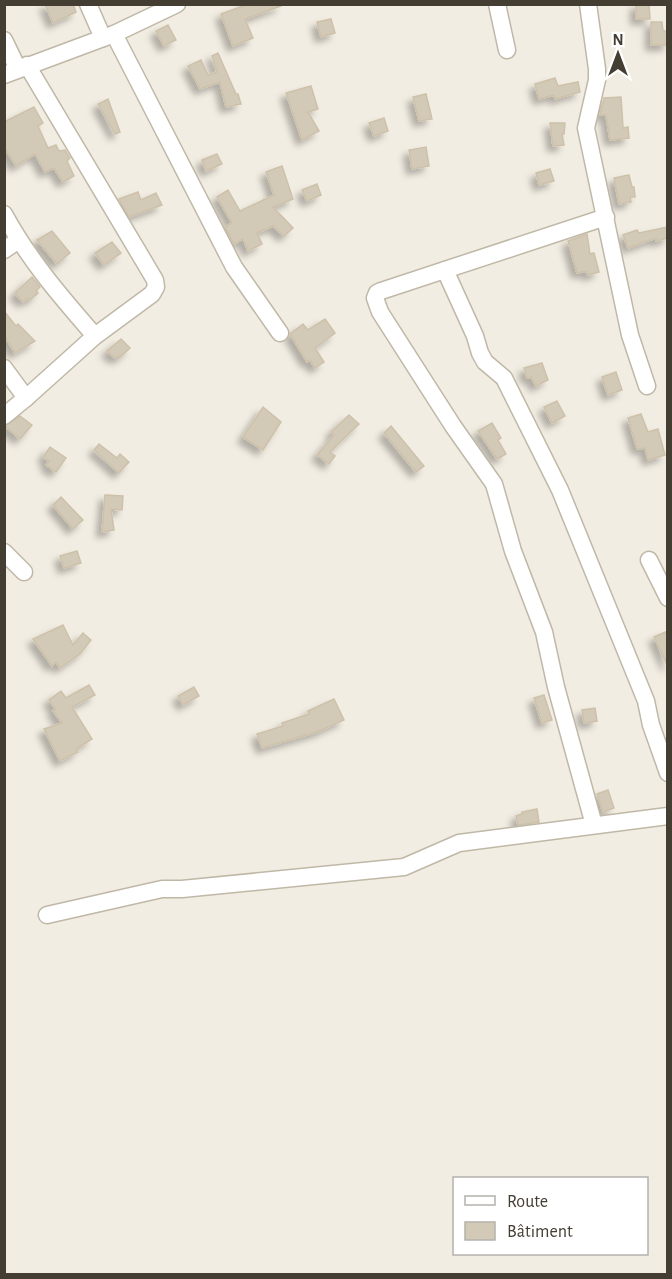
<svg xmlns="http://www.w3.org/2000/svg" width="672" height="1279" font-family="'Alegreya Sans',sans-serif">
  <defs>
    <filter id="shadow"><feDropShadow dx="-5.5" dy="5.5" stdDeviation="3" flood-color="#0004"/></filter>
  </defs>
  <rect width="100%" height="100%" fill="#f2ede2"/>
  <g fill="#d3c9b7" stroke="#cec1aa" stroke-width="1.5" filter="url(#shadow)">
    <polygon points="45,4 73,4 76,12 53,23"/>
    <polygon points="248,4 281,4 281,6 245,19 253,38 233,46 221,14"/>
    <polygon points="636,4 649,4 650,19 636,19"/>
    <polygon points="331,19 335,33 321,37 317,22"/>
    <polygon points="651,22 662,22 663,31 668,31 668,45 651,45"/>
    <polygon points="168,25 176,40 164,46 156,31"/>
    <polygon points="218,53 236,94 238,94 241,104 226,107 220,82 200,89 188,66 201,60 208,75 217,72 212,56"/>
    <polygon points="555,78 558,86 578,82 580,92 555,99 554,95 539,99 535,84"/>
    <polygon points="311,86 318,109 308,112 319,131 302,140 286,93"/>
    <polygon points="426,94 432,119 419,121 413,97"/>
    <polygon points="621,97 623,128 628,127 629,138 610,140 606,115 600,115 604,98"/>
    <polygon points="108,99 120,132 115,134 98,104"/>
    <polygon points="34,107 43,123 38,126 48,148 56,145 59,151 65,150 70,158 67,161 74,176 63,182 54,168 45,172 35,154 16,166 4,147 4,122"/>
    <polygon points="384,118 388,131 374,136 369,123"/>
    <polygon points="550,123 565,123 564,134 562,134 564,145 553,146"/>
    <polygon points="426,147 429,166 412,169 409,150"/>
    <polygon points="217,154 222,164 206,171 202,160"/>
    <polygon points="282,166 293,199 273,207 293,228 284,236 273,226 257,233 262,244 248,251 243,239 234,244 225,227 232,223 217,197 228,190 240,211 274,195 266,172"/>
    <polygon points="550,169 554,181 539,185 536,173"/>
    <polygon points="629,175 632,187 634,187 635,197 630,197 631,202 619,204 614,178"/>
    <polygon points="317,184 321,195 307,201 302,190"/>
    <polygon points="138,192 141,200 156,193 162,205 129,217 119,199"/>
    <polygon points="668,227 668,238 656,241 656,238 628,248 623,235 637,230 639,233"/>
    <polygon points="52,231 70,253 57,264 37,240"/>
    <polygon points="587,234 590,254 594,253 599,272 588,275 586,271 577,273 568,241"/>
    <polygon points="112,242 121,253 104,265 95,253"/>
    <polygon points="32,277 40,287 36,291 38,293 30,300 28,298 23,302 15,293"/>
    <polygon points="4,311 16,326 18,324 35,341 15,353 4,335"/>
    <polygon points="325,319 335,333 315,348 324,362 315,368 310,360 307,362 290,334 303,324 308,330"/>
    <polygon points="121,339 130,348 119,358 118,356 115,358 107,351"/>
    <polygon points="542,363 548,380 536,386 531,377 527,378 524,368"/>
    <polygon points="616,372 622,390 608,395 602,377"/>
    <polygon points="557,401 565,416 552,423 544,407"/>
    <polygon points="263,407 281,422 263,450 243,437"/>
    <polygon points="641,414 648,432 658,429 665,455 648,460 645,448 637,449 628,418"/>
    <polygon points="349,415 359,424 330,452 335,456 329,464 317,455 334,435 331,432"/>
    <polygon points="20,416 32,425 20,439 5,426"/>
    <polygon points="492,423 501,438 498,440 506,454 497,459 478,431"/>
    <polygon points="391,426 424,466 416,472 384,433"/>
    <polygon points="99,444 117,458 120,454 129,462 119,473 94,450"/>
    <polygon points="50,447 66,458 56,472 46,465 49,461 43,457"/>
    <polygon points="105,495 123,496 122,510 111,509 114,530 102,532"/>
    <polygon points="61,497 83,520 73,529 53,505"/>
    <polygon points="77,551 81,563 64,568 60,556"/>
    <polygon points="63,625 73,645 83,633 91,640 80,654 60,668 56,662 52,666 33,639"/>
    <polygon points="668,631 668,667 654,637"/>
    <polygon points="89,685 95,695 72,707 92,739 76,749 78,752 60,761 44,729 62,723 53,711 56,710 49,700 61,691 66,698"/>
    <polygon points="194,687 199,696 183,705 178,696"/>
    <polygon points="544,695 552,720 542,723 534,698"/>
    <polygon points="334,699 344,720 317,732 262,748 257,734 283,726 282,723 309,714 308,711"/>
    <polygon points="595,708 597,721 584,723 582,710"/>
    <polygon points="608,790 614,808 603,812 597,794"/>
    <polygon points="537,809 539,822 518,825 516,816 522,814 522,812"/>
  </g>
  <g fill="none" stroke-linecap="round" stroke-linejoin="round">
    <g stroke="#c0b8a7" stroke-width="19">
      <g id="minor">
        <polyline points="88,4 103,38"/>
        <polyline points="497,4 507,50"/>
        <polyline points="588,4 597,69 597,80 586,128 630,335 647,386"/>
        <polyline points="114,34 234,267 280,333"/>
        <polyline points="4,40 18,69"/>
        <polyline points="4,75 114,34 177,4"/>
        <path d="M4,214C29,260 61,297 95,336"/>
        <polyline points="4,250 19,240"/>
        <polyline points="445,270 475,336 480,353 485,362 504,378 560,490 646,701 651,725 668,773"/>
        <polyline points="4,368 26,398 95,336 152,294 156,287 155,280 27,65"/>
        <polyline points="4,416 26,398"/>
        <polyline points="4,552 24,572"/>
        <polyline points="649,560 668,598"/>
        <polyline points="594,825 556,687 544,632 513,551 494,484 453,426 380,312 375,298 377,293 381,291 606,217"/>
        <polyline points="47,915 162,889 182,889 404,867 459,843 668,816"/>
      </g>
    </g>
    <use href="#minor" stroke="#fff" stroke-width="16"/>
  </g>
  <rect width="672" height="1279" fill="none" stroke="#433d32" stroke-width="12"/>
  <rect x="453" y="1177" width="195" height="78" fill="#ffffff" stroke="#b4b1ad" stroke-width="1.5"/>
  <rect x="465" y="1196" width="30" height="9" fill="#ffffff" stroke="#b4b1ad" stroke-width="1.5"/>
  <text x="507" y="1207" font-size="18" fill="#433d32">Route</text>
  <rect x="465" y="1222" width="30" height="18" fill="#d3c9b7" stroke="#b4b1ad" stroke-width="1.5"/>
  <text x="507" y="1237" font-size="18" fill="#433d32">Bâtiment</text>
  <g transform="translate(618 54)" stroke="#ffffff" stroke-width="4.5" paint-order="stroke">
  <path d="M0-4.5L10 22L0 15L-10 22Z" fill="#433d32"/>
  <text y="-9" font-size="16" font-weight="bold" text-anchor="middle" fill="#433d32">N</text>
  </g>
</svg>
